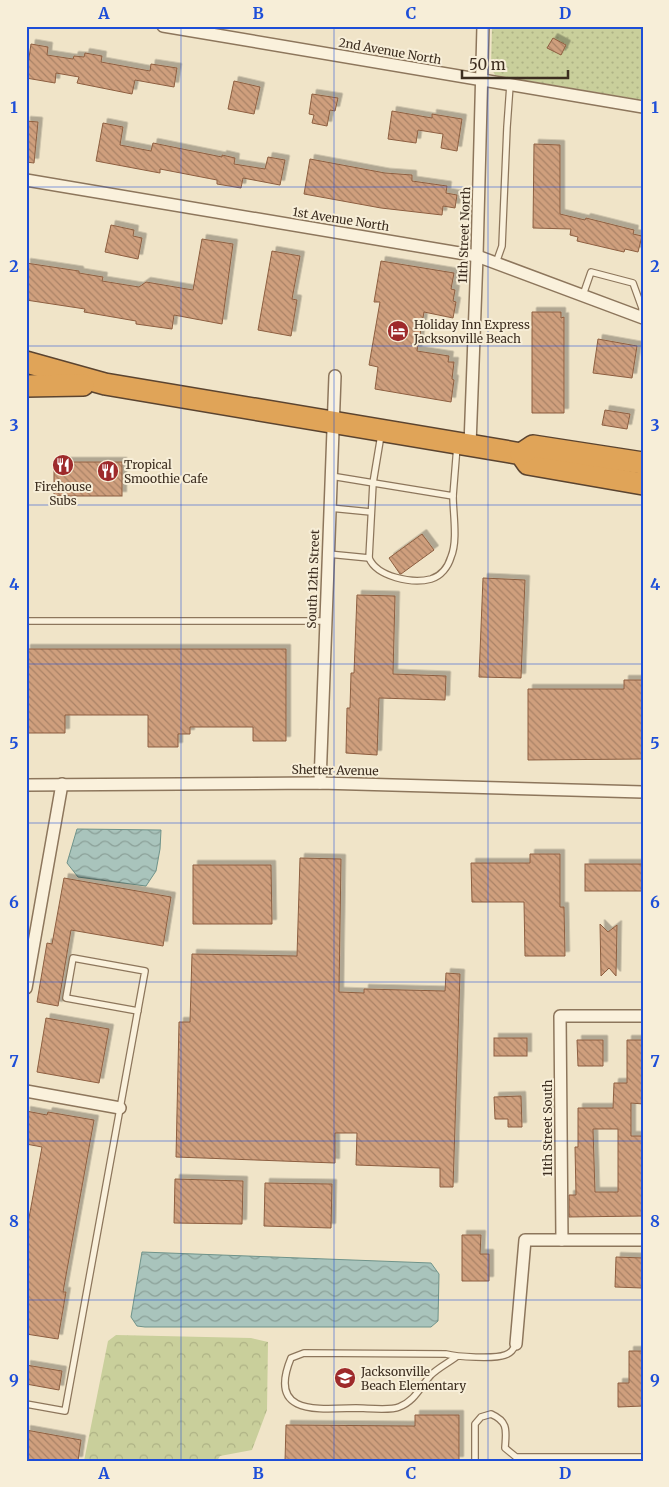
<svg xmlns="http://www.w3.org/2000/svg" width="669" height="1487" font-family="Merriweather,serif">
  <defs>
    <pattern id="green-dots" width="8" height="8" patternUnits="userSpaceOnUse" patternTransform="scale(1.25)"><rect width="8" height="8" fill="#c9cf9b"/><path d="M2 2h.1M6 6h.1" fill="none" stroke="#aeb285" stroke-width="1.8" stroke-linecap="round"/></pattern>
    <pattern id="forest-crowns" width="20" height="18" patternUnits="userSpaceOnUse" patternTransform="scale(1.25)"><rect width="20" height="18" fill="#c9cf9b"/><path d="M2 6a3 3 0 1 1 6 0M12 15a3 3 0 1 1 6 0" fill="none" stroke="#aeb285"/></pattern>
    <pattern id="water-waves" width="16" height="10" patternUnits="userSpaceOnUse" patternTransform="scale(1.25)"><rect width="16" height="10" fill="#a9c4bc"/><path d="M0 5q4-4 8 0t8 0" fill="none" stroke="#8ba098"/></pattern>
    <pattern id="building-back-hatch" width="6" height="6" patternUnits="userSpaceOnUse" patternTransform="scale(1.25)"><rect width="6" height="6" fill="#cf9f7d"/><path d="M-1 5l2 2M0 0l6 6M5-1l2 2" fill="none" stroke="#a98266"/></pattern>
    <filter id="shadow"><feDropShadow dx="4.5" dy="-4.5" stdDeviation="0" flood-color="#0004"/></filter>
  </defs>
  <rect width="100%" height="100%" fill="#f0e4c8"/>
  <polygon fill="url(#green-dots)" points="492,26 643,26 643,100 495,75 491,67"/>
  <polygon fill="url(#forest-crowns)" points="116,1335 251,1338 268,1342 267,1410 252,1450 220,1456 217,1461 84,1461 108,1341"/>
  <g fill="url(#water-waves)" stroke="#6f938a">
    <polygon points="77,829 161,830 160,849 156,871 146,886 78,877 67,863"/>
    <polygon points="142,1252 431,1263 439,1274 438,1321 431,1327 145,1327 137,1326 131,1317"/>
  </g>
  <g fill="url(#building-back-hatch)" stroke="#8d5f41" fill-rule="evenodd" filter="url(#shadow)">
    <polygon points="553,38 566,45 561,55 547,48"/>
    <polygon points="31,44 48,47 47,55 73,59 74,56 84,57 85,53 102,56 101,62 150,71 151,64 177,68 174,87 135,80 132,94 77,83 79,77 56,73 55,83 26,78"/>
    <polygon points="234,81 260,87 254,114 228,109"/>
    <polygon points="312,94 338,98 335,111 330,110 327,126 312,123 314,115 309,114"/>
    <polygon points="392,111 432,118 432,114 462,119 457,151 441,148 443,134 418,130 416,143 388,139"/>
    <polygon points="26,121 38,122 34,163 26,162"/>
    <polygon points="103,123 123,127 120,145 151,151 153,143 222,157 222,155 235,158 234,164 265,169 268,157 285,160 280,185 243,178 241,188 217,184 217,180 160,169 160,173 96,161"/>
    <polygon points="534,144 560,145 560,214 585,220 586,218 634,230 633,234 642,236 638,252 625,249 624,252 577,241 578,237 570,235 571,229 533,228"/>
    <polygon points="310,159 385,173 412,175 412,181 447,186 446,193 457,195 455,208 443,206 442,215 381,208 304,194"/>
    <polygon points="111,225 134,230 133,236 142,238 138,259 105,252"/>
    <polygon points="202,239 233,244 222,324 174,315 172,329 136,324 136,321 84,312 85,309 26,300 26,263 79,271 79,273 103,277 102,281 139,287 146,282 193,290"/>
    <polygon points="272,251 300,256 292,299 297,300 291,336 258,330"/>
    <polygon points="381,261 454,273 451,289 455,290 453,301 456,302 453,318 424,312 417,351 449,356 448,362 454,362 452,379 454,380 451,402 375,389 378,367 369,365 380,302 374,302"/>
    <polygon points="532,312 561,312 561,318 564,317 564,413 532,413"/>
    <polygon points="598,339 637,346 632,378 593,373"/>
    <polygon points="605,410 630,414 627,429 602,425"/>
    <rect x="54" y="462" width="68" height="34"/>
    <polygon points="422,534 434,550 401,574 400,574 389,558"/>
    <polygon points="483,578 525,580 521,678 479,677"/>
    <polygon points="357,595 395,596 393,674 446,676 445,700 379,698 377,755 346,753 347,708 350,708 351,673 354,673"/>
    <polygon points="26,649 286,649 286,741 253,741 253,727 190,727 190,734 178,734 178,747 148,747 148,715 65,715 65,733 26,733"/>
    <polygon points="624,680 642,680 643,759 528,760 528,689 624,689"/>
    <polygon points="530,854 560,854 560,907 564,907 565,956 525,956 524,902 472,902 471,863 530,863"/>
    <polygon points="300,858 341,859 339,992 364,993 364,989 445,991 446,973 460,974 453,1187 440,1187 440,1168 356,1165 357,1133 335,1133 335,1163 176,1157 179,1022 190,1022 192,954 297,956"/>
    <rect x="585" y="864" width="58" height="27"/>
    <polygon points="193,865 271,865 272,924 193,924"/>
    <polygon points="64,878 171,897 163,946 71,930 58,1006 37,1002 47,943 52,944"/>
    <polygon points="600,924 608,932 617,925 616,976 609,968 601,976"/>
    <polygon points="46,1018 109,1029 99,1083 37,1072"/>
    <rect x="494" y="1038" width="33" height="18"/>
    <polygon points="577,1040 603,1040 603,1066 578,1066"/>
    <path d="M627,1040H643V1104L631,1103V1136H643V1216L569,1217V1195H576L575,1147H578V1108H613L614,1083H627ZM593,1129H618V1192H595Z"/>
    <polygon points="521,1096 522,1127 508,1127 508,1119 495,1119 494,1097"/>
    <polygon points="26,1111 47,1115 48,1112 94,1120 63,1292 66,1292 58,1339 26,1334 26,1234 42,1147 26,1144"/>
    <polygon points="175,1179 243,1181 242,1224 174,1223"/>
    <polygon points="265,1183 332,1184 331,1228 264,1226"/>
    <polygon points="462,1235 481,1235 480,1254 489,1254 489,1281 462,1281"/>
    <polygon points="616,1257 643,1258 642,1288 615,1287"/>
    <polygon points="629,1351 643,1351 643,1406 618,1407 618,1383 629,1383"/>
    <polygon points="26,1365 62,1371 59,1390 26,1384"/>
    <polygon points="415,1415 459,1415 459,1461 285,1461 286,1425 415,1426"/>
    <polygon points="26,1430 81,1440 78,1461 26,1461"/>
  </g>
  <g fill="none" stroke-linecap="round" stroke-linejoin="round">
    <g stroke="#8d765c" stroke-width="8">
      <g id="lane">
        <polyline points="496,263 502,246 507,127 510,85"/>
        <polyline points="583,295 591,272 633,283 642,308 642,318"/>
        <polyline points="331,476 453,496 457,446"/>
        <polyline points="330,508 371,512"/>
        <polyline points="328,554 369,558 373,483 381,435"/>
        <path d="M369,558C377,577 412,584 431,579C441,576 448,567 451,557C458,541 453,513 453,496"/>
        <polyline points="26,621 326,621"/>
        <path d="M456,1357C448,1363 438,1368 431,1375C420,1387 415,1401 399,1407C390,1411 367,1408 356,1408C318,1409 267,1416 291,1358L304,1353L446,1354C457,1357 495,1359 505,1355C511,1353 513,1350 516,1344"/>
        <polyline points="26,1404 65,1411 145,971 73,958 66,998 138,1011"/>
        <path d="M475,1461V1424L481,1417L491,1414C509,1422 506,1431 505,1448L516,1457H643"/>
      </g>
    </g>
    <g stroke="#8d765c" stroke-width="14">
      <g id="street">
        <polyline points="163,26 643,107"/>
        <polyline points="26,180 477,256 643,318"/>
        <polyline points="470,445 477,256 483,26"/>
        <polyline points="320,783 335,376"/>
        <polyline points="26,785 320,783 643,792"/>
        <polyline points="26,988 62,784"/>
        <polyline points="26,1091 120,1108"/>
        <polyline points="562,1240 560,1016 643,1016"/>
        <polyline points="516,1344 525,1240 643,1240"/>
      </g>
    </g>
    <g stroke="#5b4430" stroke-width="24">
      <g id="highway">
        <polyline points="26,362 105,384 510,452 521,454 528,464 643,484"/>
        <polyline points="26,386 83,385"/>
        <polyline points="521,454 533,446 643,463"/>
      </g>
    </g>
    <use href="#lane" stroke="#faf1dc" stroke-width="5.5"/>
    <use href="#street" stroke="#faf1dc" stroke-width="11"/>
    <use href="#highway" stroke="#e0a458" stroke-width="21"/>
  </g>
  <path fill="none" stroke="#1d4ed8" stroke-width="1" stroke-opacity="0.55" d="M181,26V1461M334,26V1461M488,26V1461M26,187H643M26,346H643M26,505H643M26,664H643M26,823H643M26,982H643M26,1141H643M26,1300H643"/>
  <defs>
    <g id="hotel-disc" transform="scale(1.125)"><circle r="9.5" fill="#9e2a2b" stroke="#f7eed8"/><path d="M-6-4.5h1.5V1H6V5H4.5V3h-9V5H-6ZM-4 0a1.8 1.8 0 1 1 3.6 0ZM.5 0V-2.5h3Q6-2.5 6 0Z" fill="#fff"/></g>
    <g id="restaurant-disc" transform="scale(1.125)"><circle r="9.5" fill="#9e2a2b" stroke="#f7eed8"/><path d="M-5-6h1v4h1v-4h1v4h1v-4h1v5L-1.5 .5V6h-2V.5L-5-1ZM5-6V6H3V1.5H1.5Q1.5-4 5-6Z" fill="#fff"/></g>
    <g id="school-disc" transform="scale(1.125)"><circle r="9.5" fill="#9e2a2b" stroke="#f7eed8"/><path d="M0-5L7-2L0 1L-7-2ZM-4 1L0 2.5L4 1V4Q0 6-4 4Z" fill="#fff"/></g>
  </defs>
  <g fill-rule="evenodd">
    <use href="#hotel-disc" x="398" y="331"/>
    <use href="#restaurant-disc" x="63" y="465"/>
    <use href="#restaurant-disc" x="108" y="471"/>
    <use href="#school-disc" x="345" y="1378"/>
  </g>
  <g text-anchor="middle" dominant-baseline="central" stroke-width="4" stroke-linejoin="round" paint-order="stroke">
    <g font-size="12" fill="#3d2e20" stroke="#f7eed8">
      <text transform="translate(390 51) rotate(10)">2nd Avenue North</text>
      <text transform="translate(341 219) rotate(9)">1st Avenue North</text>
      <text transform="translate(464 235) rotate(-88)">11th Street North</text>
      <text transform="translate(313 579) rotate(-88)">South 12th Street</text>
      <text transform="translate(335 770) rotate(1)">Shetter Avenue</text>
      <text transform="translate(547 1128) rotate(-90)">11th Street South</text>
    </g>
    <g font-size="12" fill="#3d2e20" stroke="#f7eed8" text-anchor="start">
      <text x="414" y="324">Holiday Inn Express<tspan x="414" dy="14">Jacksonville Beach</tspan></text>
      <text x="124" y="464">Tropical<tspan x="124" dy="14">Smoothie Cafe</tspan></text>
      <text x="63" y="486" text-anchor="middle">Firehouse<tspan x="63" dy="14">Subs</tspan></text>
      <text x="361" y="1371">Jacksonville<tspan x="361" dy="14">Beach Elementary</tspan></text>
    </g>
  </g>
  <rect width="669" height="1487" fill="none" stroke="#f7eed8" stroke-width="55"/>
  <path d="M462 70v8h106v-8" fill="none" stroke="#3d2e20" stroke-width="2.5"/>
  <text x="469" y="70" font-size="15" fill="#3d2e20" stroke="#f7eed8" stroke-width="4" paint-order="stroke">50 m</text>
  <rect x="28" y="28" width="614" height="1432" fill="none" stroke="#1d4ed8" stroke-width="2"/>
  <g font-size="16" text-anchor="middle" font-weight="bold" fill="#1d4ed8">
    <text x="104" y="19">A</text>
    <text x="258" y="19">B</text>
    <text x="411" y="19">C</text>
    <text x="565" y="19">D</text>
    <text x="14" y="113">1</text>
    <text x="655" y="113">1</text>
    <text x="14" y="272">2</text>
    <text x="655" y="272">2</text>
    <text x="14" y="431">3</text>
    <text x="655" y="431">3</text>
    <text x="14" y="590">4</text>
    <text x="655" y="590">4</text>
    <text x="14" y="749">5</text>
    <text x="655" y="749">5</text>
    <text x="14" y="908">6</text>
    <text x="655" y="908">6</text>
    <text x="14" y="1067">7</text>
    <text x="655" y="1067">7</text>
    <text x="14" y="1227">8</text>
    <text x="655" y="1227">8</text>
    <text x="14" y="1386">9</text>
    <text x="655" y="1386">9</text>
    <text x="104" y="1479">A</text>
    <text x="258" y="1479">B</text>
    <text x="411" y="1479">C</text>
    <text x="565" y="1479">D</text>
  </g>
</svg>
